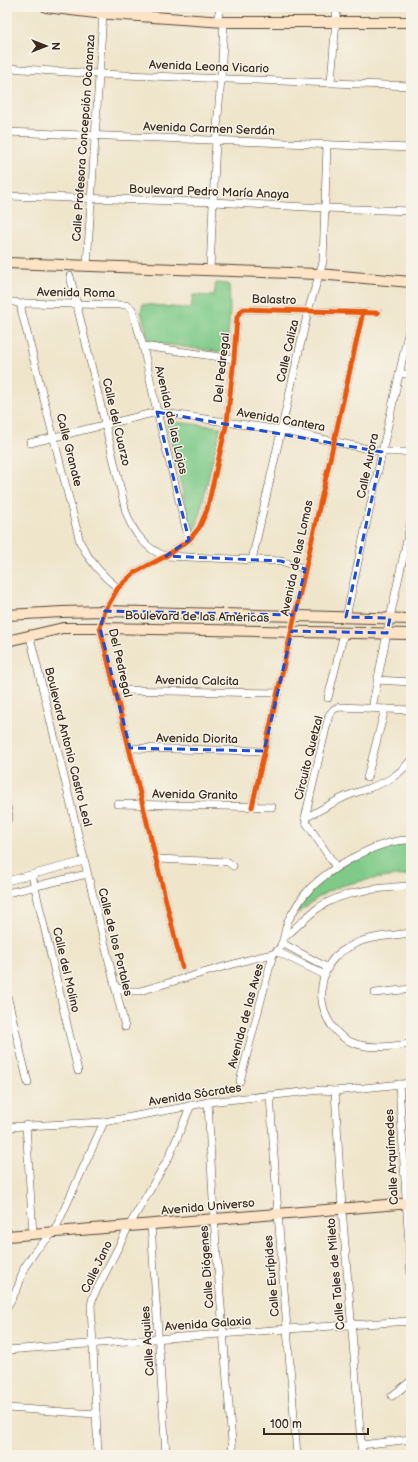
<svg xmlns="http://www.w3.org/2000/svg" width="418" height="1462" font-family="'Balsamiq Sans',sans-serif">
  <rect width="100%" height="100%" fill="#f7f3e8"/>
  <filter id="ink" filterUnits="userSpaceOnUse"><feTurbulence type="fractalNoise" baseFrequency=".025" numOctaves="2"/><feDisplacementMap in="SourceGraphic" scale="8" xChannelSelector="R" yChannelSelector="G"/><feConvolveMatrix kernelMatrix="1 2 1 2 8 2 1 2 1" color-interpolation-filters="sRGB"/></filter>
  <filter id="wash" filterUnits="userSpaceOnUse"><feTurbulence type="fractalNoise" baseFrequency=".012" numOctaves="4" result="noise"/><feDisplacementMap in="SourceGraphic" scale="16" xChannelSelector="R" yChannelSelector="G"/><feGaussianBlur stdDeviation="0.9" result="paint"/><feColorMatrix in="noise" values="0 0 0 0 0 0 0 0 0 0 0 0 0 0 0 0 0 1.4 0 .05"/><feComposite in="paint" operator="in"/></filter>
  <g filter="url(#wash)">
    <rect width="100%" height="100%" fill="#efe5cb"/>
    <g fill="#7fca88" stroke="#5d7a53">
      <polygon points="216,283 229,284 230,309 227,353 149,342 141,312 143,304 191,309 193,295 214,296"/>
      <polygon points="166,421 221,427 196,529 192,533"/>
      <path d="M411,838V875C386,877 351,880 329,891C318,897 307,906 297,915L301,903L322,881L344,863L374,848Z"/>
    </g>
  </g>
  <g filter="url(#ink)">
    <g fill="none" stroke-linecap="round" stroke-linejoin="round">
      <g stroke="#564638" stroke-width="8">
        <g id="street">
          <polyline points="217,22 220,7"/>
          <polyline points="7,68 99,74 411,86"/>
          <polyline points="331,82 337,7"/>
          <polyline points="7,132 411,148"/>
          <polyline points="7,196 213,202 325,208 411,211"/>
          <polyline points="87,265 103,13"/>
          <polyline points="210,269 216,140 221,79 224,22"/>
          <path d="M70,276L126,512C132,531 146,550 166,556L281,561L305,569"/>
          <polyline points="7,302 15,302 22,305"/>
          <polyline points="22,305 24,303 126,305 132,309 143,346 157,412 189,540"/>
          <path d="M22,305L21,309L80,542C89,560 102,576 118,588"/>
          <polyline points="143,346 234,359"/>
          <polyline points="399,373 411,375"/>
          <polyline points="30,443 157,412 281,430 382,452 411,452"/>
          <polyline points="252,560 308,311 323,262 327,145"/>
          <polyline points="346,617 411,320"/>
          <polyline points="30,637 125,1027"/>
          <polyline points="377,680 411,682"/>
          <polyline points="115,690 278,693"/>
          <polyline points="328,698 344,633"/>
          <polyline points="373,703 390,618 411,521"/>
          <polyline points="130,748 264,751"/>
          <polyline points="367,778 385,709"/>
          <polyline points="117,804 272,807"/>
          <polyline points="7,806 9,816 7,821"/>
          <polyline points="252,807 363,312"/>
          <path d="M305,818C319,811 333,802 347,796C374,785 391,785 411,760"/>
          <polyline points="156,859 228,862 233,866"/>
          <polyline points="336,867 306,822 305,818 329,715 334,709 340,707 411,710"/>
          <polyline points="32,875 78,1071"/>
          <polyline points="7,881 84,861"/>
          <polyline points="7,893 87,874"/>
          <path d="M411,933C391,936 366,936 349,947C344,950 338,953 334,958C312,983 320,1028 351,1042C370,1050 391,1046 411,1044"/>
          <path d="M285,937C296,928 306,917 318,908C344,890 380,888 411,886"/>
          <polyline points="282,943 328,968"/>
          <polyline points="278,952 325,975"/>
          <polyline points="182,967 100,628 105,611 118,588 134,573 166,556 189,540 199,528 207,510 227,422 234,359 237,317 240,312 244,309 378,313"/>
          <polyline points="115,987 127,991 140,991 251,959 273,954"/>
          <polyline points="375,993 411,989"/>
          <polyline points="7,995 28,1083"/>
          <path d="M240,1081L273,954C286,947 283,930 289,919C294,910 299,901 306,893C327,869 378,839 411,840"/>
          <polyline points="399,1084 411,1277"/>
          <polyline points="335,1091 342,1208 362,1455"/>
          <polyline points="270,1095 278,1214 297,1455"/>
          <polyline points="208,1102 214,1219 233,1455"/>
          <polyline points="26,1125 33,1234"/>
          <polyline points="7,1127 104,1122 185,1107 208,1102 321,1090 335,1091 411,1083"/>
          <polyline points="151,1225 166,1455"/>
          <polyline points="7,1307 18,1287 24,1268 36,1250 54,1232 104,1122"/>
          <polyline points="7,1350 287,1329 411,1321"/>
          <polyline points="392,1396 411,1381"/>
          <polyline points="7,1408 96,1414"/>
          <polyline points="361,1445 411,1439"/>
          <polyline points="98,1455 91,1305 93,1297 129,1226 169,1157 191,1105"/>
        </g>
      </g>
      <g stroke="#564638" stroke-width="12">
        <g id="secondary">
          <polyline points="46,7 96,13 224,22 411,22"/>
          <polyline points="7,263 318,274 411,282"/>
          <polyline points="7,615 62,612 105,611 411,619"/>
          <polyline points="7,641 63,628 100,628 411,634"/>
          <polyline points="7,1236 411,1203"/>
        </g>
      </g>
      <use href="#street" stroke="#fff" stroke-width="7"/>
      <use href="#secondary" stroke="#fee4c6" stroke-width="10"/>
      <g stroke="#f7f3e8" stroke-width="8">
        <g id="cycleway">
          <polyline points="252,807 363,312"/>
          <polyline points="182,967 100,628 105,611 118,588 134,573 166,556 189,540 199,528 207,510 227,422 234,359 237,317 240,312 244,309 378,313"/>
        </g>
      </g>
      <use href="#cycleway" stroke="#e8590c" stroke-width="5"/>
    </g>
  </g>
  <path fill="none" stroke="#1d4ed8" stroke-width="3" stroke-dasharray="8 5" stroke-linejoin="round" d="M157,412L382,452L346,617L390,618L387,633L292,631L264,751L130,748L100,628L105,611L295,615L305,569L281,561L166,556L189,540Z"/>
  <g text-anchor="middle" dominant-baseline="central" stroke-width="3" stroke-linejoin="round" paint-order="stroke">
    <g font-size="12" fill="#3b2a1e" stroke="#f7f3e8">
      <text transform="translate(209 67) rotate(2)">Avenida Leona Vicario</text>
      <text transform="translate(209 129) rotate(2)">Avenida Carmen Serdán</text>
      <text transform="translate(84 138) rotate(-86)">Calle Profesora Concepción Ocaranza</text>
      <text transform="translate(209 192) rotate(2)">Boulevard Pedro María Anaya</text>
      <text transform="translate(76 293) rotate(1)">Avenida Roma</text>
      <text transform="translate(274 300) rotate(2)">Balastro</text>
      <text transform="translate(288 351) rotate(-77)">Calle Caliza</text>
      <text transform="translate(222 368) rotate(-84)">Del Pedregal</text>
      <text transform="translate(171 420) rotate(77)">Avenida de las Lajas</text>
      <text transform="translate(281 420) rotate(10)">Avenida Cantera</text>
      <text transform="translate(116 422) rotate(77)">Calle del Cuarzo</text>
      <text transform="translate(69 450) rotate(76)">Calle Granate</text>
      <text transform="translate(368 466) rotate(-78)">Calle Aurora</text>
      <text transform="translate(297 558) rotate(-78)">Avenida de las Lomas</text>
      <text transform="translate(197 617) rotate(1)">Boulevard de las Américas</text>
      <text transform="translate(120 663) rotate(77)">Del Pedregal</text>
      <text transform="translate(197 681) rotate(1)">Avenida Calcita</text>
      <text transform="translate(197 739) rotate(1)">Avenida Diorita</text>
      <text transform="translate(68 747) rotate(76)">Boulevard Antonio Castro Leal</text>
      <text transform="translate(309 758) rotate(-76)">Circuito Quetzal</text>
      <text transform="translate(195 795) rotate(1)">Avenida Granito</text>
      <text transform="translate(115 942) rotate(76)">Calle de los Portales</text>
      <text transform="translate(66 970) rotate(77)">Calle del Molino</text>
      <text transform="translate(246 1016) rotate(-75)">Avenida de las Aves</text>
      <text transform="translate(195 1095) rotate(-9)">Avenida Sócrates</text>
      <text transform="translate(392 1157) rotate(-93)">Calle Arquímedes</text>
      <text transform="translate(208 1207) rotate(-5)">Avenida Universo</text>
      <text transform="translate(97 1267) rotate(-64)">Calle Jano</text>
      <text transform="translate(207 1267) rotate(-94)">Calle Diógenes</text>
      <text transform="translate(336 1274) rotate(-95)">Calle Tales de Mileto</text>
      <text transform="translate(272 1276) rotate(-95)">Calle Eurípides</text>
      <text transform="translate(208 1324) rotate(-4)">Avenida Galaxia</text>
      <text transform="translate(148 1341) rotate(-94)">Calle Aquiles</text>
    </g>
  </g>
  <rect width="418" height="1462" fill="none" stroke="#f7f3e8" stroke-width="24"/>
  <g transform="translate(46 46) rotate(90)" stroke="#f7f3e8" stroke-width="3" paint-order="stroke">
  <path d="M0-3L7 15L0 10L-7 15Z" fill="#3b2a1e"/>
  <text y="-6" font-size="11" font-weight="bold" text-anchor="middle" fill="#3b2a1e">N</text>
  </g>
  <path d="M264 1428v6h104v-6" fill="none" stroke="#3b2a1e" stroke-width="2"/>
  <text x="270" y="1428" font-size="12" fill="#3b2a1e" stroke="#f7f3e8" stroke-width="3" paint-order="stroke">100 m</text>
</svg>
